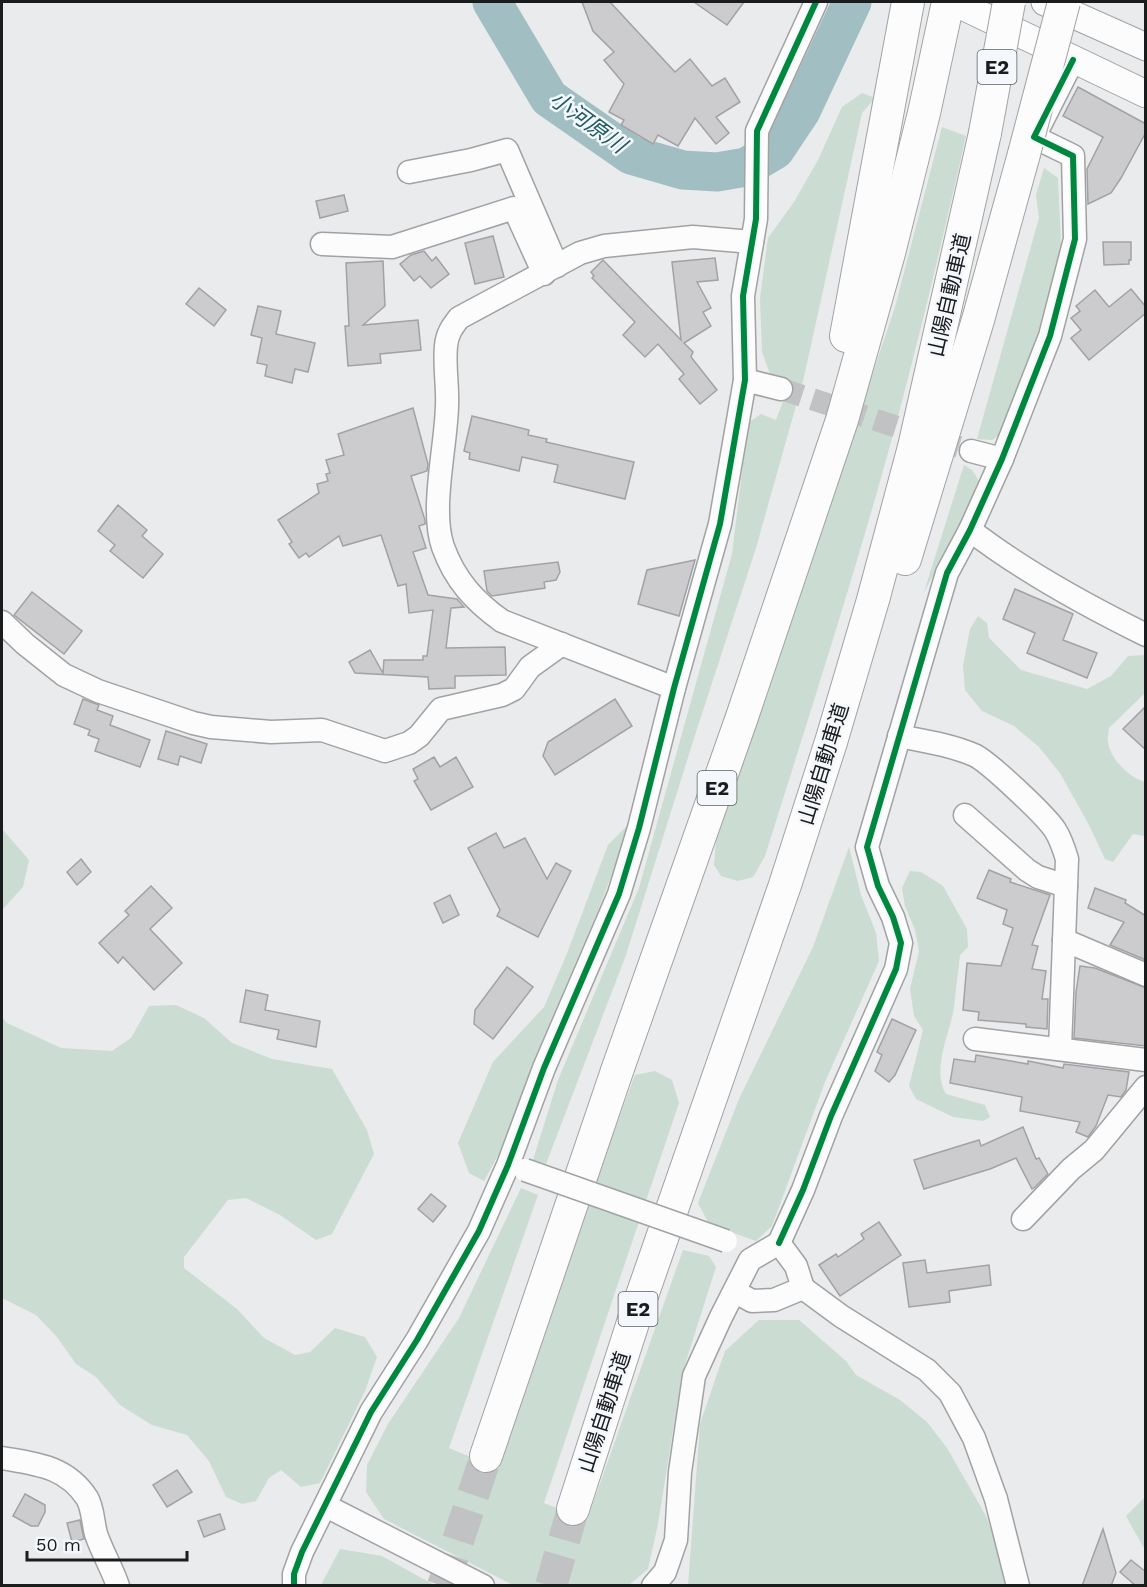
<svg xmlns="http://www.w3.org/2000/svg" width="1147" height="1587" font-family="'Work Sans','Noto Sans JP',sans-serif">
  <rect width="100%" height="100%" fill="#e9ebed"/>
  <g fill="#cbdcd2">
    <polygon points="862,93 875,98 862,113 804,377 756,548 696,732 626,955 546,1164 533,1160 558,1080 639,888 732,554 748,423 761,414 776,420 790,383 770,374 762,352 760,298 768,238 794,202 818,160 842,107"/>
    <path d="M942,127L966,136C939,255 911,374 877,492C842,614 803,735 765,856L753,877L738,881L721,876L714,865L716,840L895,307Z"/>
    <polygon points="1044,168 1058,178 1061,245 1047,305 1005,431 992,440 977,439 1039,218 1036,195"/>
    <polygon points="964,465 972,470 979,481 967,515 924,592"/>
    <path d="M978,616L987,623L989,638L1021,670L1087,689L1111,676L1128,656L1145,655V693L1109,728C1109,732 1107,738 1108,742C1110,759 1130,778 1145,782V836L1133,834L1113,862L1105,859L1089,825L1060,773L1039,747L1014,726L982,711L965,690L963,666L970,629Z"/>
    <polygon points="632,821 599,908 536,1055 510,1133 484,1181 469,1173 458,1143 493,1062 544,1007 566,956 608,845"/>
    <polygon points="2,829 29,860 23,887 2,910"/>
    <polygon points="849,847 861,895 876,933 879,961 825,1082 772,1226 756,1241 709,1224 698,1203 739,1099 813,947"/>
    <path d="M910,871L921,872L943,886L967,929L968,947L960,955C958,972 956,990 954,1007C950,1034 931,1069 946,1094L985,1105L990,1117L983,1121L953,1117L916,1099L909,1086L923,1030L914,1016L910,989L919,951L915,930L905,906L902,888Z"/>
    <polygon points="176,1005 204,1018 232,1043 272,1059 332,1069 367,1130 374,1154 332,1234 316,1240 280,1215 246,1198 228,1200 184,1257 184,1268 237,1309 264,1338 295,1355 310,1352 335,1328 365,1337 377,1357 365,1391 320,1483 301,1487 281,1470 269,1478 256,1501 242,1504 226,1497 209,1461 187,1435 152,1425 120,1405 96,1377 76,1364 57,1337 36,1315 2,1298 2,1017 7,1023 61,1048 112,1051 131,1038 149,1006"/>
    <polygon points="655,1071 672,1080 679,1103 544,1503 587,1520 683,1250 709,1256 716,1267 682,1374 658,1524 648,1569 629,1585 513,1585 384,1519 366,1492 367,1465 388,1424 459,1318 521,1188 538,1195 449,1448 490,1465 635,1075"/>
    <polygon points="759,1320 799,1320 846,1361 856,1375 900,1400 927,1422 947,1448 986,1516 1012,1585 688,1586 700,1424 725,1351"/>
    <polygon points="1145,1497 1145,1550 1126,1516"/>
    <polygon points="340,1549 382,1556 434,1585 321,1585"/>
  </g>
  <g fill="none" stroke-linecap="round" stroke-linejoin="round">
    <polyline stroke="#a1bfc2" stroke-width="39" points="492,2 549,98 631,155 683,170 717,172 746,167 775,150 801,111 852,2"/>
  </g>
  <g fill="#ccccce" stroke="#a2a2a4" stroke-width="1.5">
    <polygon points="582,2 610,2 675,72 690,59 712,86 725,78 740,102 716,117 729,133 716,144 695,118 678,146 658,135 653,144 621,125 624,120 609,112 624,84 604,60 614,52 593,31"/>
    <polygon points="694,2 744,2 727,25"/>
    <polygon points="1078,87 1146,124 1146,132 1121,178 1111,193 1088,204 1087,169 1103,137 1063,116"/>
    <polygon points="344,195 348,211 320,218 316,201"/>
    <polygon points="493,236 504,277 475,284 465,243"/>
    <polygon points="1103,242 1131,242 1131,260 1129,260 1129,264 1104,265"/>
    <polygon points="424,251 432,261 436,257 449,274 431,288 420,276 414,281 400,264 411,255"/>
    <polygon points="715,258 718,280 697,282 711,308 703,312 711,326 684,343 693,352 691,357 717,390 700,404 679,379 684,374 658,344 645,357 623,335 635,322 592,278 594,276 591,272 603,260 681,340 672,262"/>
    <polygon points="383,261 385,306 363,325 418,320 421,350 380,354 381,363 348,366 345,326 349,326 346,263"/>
    <polygon points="199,288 226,310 214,326 186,304"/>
    <polygon points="1131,289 1146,307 1146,313 1089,360 1071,338 1081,330 1071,318 1080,311 1076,306 1095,290 1109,307"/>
    <polygon points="258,306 281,311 276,334 315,343 308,372 295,369 292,383 265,376 267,365 257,363 262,338 251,335"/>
    <polygon points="413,408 428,464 427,471 411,476 425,520 425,524 419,526 426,548 413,552 428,595 457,599 464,607 451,608 446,648 505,647 506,675 455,676 455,688 429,689 428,677 355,673 349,662 370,650 383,673 384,660 423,660 423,656 427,656 433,610 409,613 406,584 398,586 381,535 343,546 339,536 309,557 306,553 299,558 289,544 292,542 278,520 319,493 317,484 328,481 326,474 330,473 326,460 344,455 338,434"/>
    <polygon points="472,416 529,430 528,435 547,439 546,442 634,462 625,499 554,482 558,465 522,457 519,471 469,459 470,453 464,451"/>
    <polygon points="118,505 147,530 142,536 163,554 143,578 110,551 115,545 98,531"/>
    <polygon points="695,560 679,616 638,604 647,570"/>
    <polygon points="558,562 560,572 556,580 544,582 545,588 492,596 487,591 484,571"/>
    <polygon points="1015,589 1073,614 1063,640 1097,653 1087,678 1027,653 1035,633 1003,619"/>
    <polygon points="32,592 82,631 64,654 14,615"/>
    <polygon points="83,699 99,705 97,710 113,716 110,725 150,740 140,767 95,751 99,739 88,735 90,730 74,724"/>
    <polygon points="615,699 632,726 555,775 543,756 548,742"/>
    <polygon points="1146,706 1146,750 1123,729"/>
    <polygon points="166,731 207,744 201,763 180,756 178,765 158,759"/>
    <polygon points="434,757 440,767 456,757 473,787 431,810 414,781 418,779 413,769"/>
    <polygon points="496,833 504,848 525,838 547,879 556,863 571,871 538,937 497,916 500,910 468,848"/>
    <polygon points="81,859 91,872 77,885 67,872"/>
    <polygon points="989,870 1011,879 1010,882 1050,895 1032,945 1038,946 1032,969 1046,971 1042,999 1048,999 1047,1029 1026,1027 1026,1024 978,1020 979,1012 963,1010 967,963 1001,966 1013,928 1003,924 1007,910 977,898"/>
    <polygon points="151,886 172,908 150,929 182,963 154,990 123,957 118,963 99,943 129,915 125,911"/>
    <polygon points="1095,888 1126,900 1125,903 1146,916 1146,960 1110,945 1124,922 1088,908"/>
    <polygon points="450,895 459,915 443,923 434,903"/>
    <polygon points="1080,966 1095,968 1146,988 1146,1046 1074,1038 1076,992"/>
    <polygon points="507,967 533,987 493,1039 474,1024 475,1010"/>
    <polygon points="246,990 268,995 265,1010 320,1021 316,1047 277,1039 279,1030 240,1022"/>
    <polygon points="892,1019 916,1030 895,1075 889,1082 875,1071 882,1055 877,1052"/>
    <polygon points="976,1055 1028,1064 1028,1061 1063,1068 1064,1064 1129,1072 1126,1090 1121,1097 1108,1095 1096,1126 1088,1137 1076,1132 1080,1122 1020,1111 1022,1097 950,1083 954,1059 975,1062"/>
    <polygon points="1023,1127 1036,1159 1039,1158 1048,1174 1035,1187 1032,1189 1016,1158 990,1169 924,1189 914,1160 979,1140 981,1146"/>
    <polygon points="431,1194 446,1206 433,1222 418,1209"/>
    <polygon points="879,1222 901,1255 840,1296 819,1265 836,1254 838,1257 864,1239 861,1234"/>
    <polygon points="925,1260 927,1273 989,1265 991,1285 949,1291 950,1302 909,1307 903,1263"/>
    <polygon points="177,1470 192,1492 167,1507 153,1485"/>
    <polygon points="25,1494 45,1505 45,1512 38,1526 31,1526 13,1516"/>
    <polygon points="220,1514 225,1529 204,1537 198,1521"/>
    <polygon points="80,1520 84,1539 72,1542 67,1523"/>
    <polygon points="1103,1529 1116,1573 1111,1586 1082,1586"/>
    <polygon points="1131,1560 1146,1572 1146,1586 1136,1586 1120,1572"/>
  </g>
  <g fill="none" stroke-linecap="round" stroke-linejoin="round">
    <polyline stroke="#c0c2c3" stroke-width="22" stroke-dasharray="22 11" stroke-linecap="butt" points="781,389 971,451"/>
    <g stroke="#c0c2c3" stroke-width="32" stroke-dasharray="32 16" stroke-linecap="butt">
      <polyline points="443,1586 486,1456"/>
      <polyline points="551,1586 573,1509"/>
    </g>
    <g stroke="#a1a2a4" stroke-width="25">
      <g id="minor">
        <polyline points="409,172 471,160 507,150 557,266"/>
        <polyline points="322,244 392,247 514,208 544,274"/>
        <polyline points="745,380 781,389"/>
        <polyline points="971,451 1002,459"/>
        <path d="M970,530C1023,571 1085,605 1146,635"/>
        <polyline points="2,622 25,644 64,675 98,691 193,723 211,727 271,732 322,730 385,751 409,743 419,736 441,709 502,695 514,689 530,667 562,644"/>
        <path d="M674,688L502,621C474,601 455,580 443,547C430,510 446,447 447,406C448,386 444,366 446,346C447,334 452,327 459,318L580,253L604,246L693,237L752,242"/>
        <path d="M899,736C924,741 951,745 974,755C988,761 1046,816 1055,830C1061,839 1064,849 1067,859L1060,1049"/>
        <polyline points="965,815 1027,870 1038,877 1066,886"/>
        <polyline points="1064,940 1146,975"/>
        <polyline points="975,1039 1146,1060"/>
        <polyline points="1023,1219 1071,1169 1094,1150 1146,1087"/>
        <polyline points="779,1243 803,1190 831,1116 896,969 901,943 893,917 878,886 867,847 947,573 970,530 1002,459 1050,336 1075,239 1073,156 1034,137 1073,60"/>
        <polyline points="803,1288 841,1316 927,1370 950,1393 974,1438 996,1499 1018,1586"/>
        <path d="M2,1458C36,1464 66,1466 87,1498C93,1508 93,1523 96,1534C102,1552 112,1568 118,1586"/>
        <polyline points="326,1506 483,1586"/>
        <polyline points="294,1586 294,1574 302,1552 371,1412 417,1340 479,1231 508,1165 544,1068 619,894 639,828 674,688 720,524 745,380 743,296 756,219 757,131 816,2"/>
        <polyline points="653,1586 665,1572 676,1540 680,1472 694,1376 721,1317 750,1260 779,1243 796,1266 803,1288 774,1300 752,1301 734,1291"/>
      </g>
    </g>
    <g stroke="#a1a2a4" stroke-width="29">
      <g id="major">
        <polyline points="954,2 1146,94"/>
        <polyline points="1045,2 1146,47"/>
      </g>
    </g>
    <g stroke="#a1a2a4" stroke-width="34">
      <g id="highway">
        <polyline points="846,336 908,2"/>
        <polyline points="905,559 978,320 1024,154"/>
        <polyline points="486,1456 618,1068 742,717 842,420 889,253 924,113 948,2"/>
        <polyline points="573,1509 638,1307 785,885 831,742 873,600 914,447 985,133"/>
      </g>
    </g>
    <use href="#minor" stroke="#fcfcfc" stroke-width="22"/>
    <use href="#major" stroke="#fcfcfc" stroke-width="27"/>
    <use href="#highway" stroke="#fcfcfc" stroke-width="32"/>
    <g stroke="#a1a2a4" stroke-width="25" stroke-linecap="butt">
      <polyline id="minor-bridge" points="525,1170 726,1241"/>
    </g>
    <g stroke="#a1a2a4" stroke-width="34" stroke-linecap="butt">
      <g id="highway-bridge">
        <polyline points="985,133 1009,2"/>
        <polyline points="1024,154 1064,2"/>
      </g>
    </g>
    <use href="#minor-bridge" stroke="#fcfcfc" stroke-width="22"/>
    <use href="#highway-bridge" stroke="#fcfcfc" stroke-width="32"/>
    <g stroke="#f4f7fc" stroke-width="10">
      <g id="cycleway">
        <polyline points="779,1243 803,1190 831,1116 896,969 901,943 893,917 878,886 867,847 947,573 970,530 1002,459 1050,336 1075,239 1073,156 1034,137 1073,60"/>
        <polyline points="294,1586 294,1574 302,1552 371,1412 417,1340 479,1231 508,1165 544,1068 619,894 639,828 674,688 720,524 745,380 743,296 756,219 757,131 816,2"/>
      </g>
    </g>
    <use href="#cycleway" stroke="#00873e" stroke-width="6"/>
  </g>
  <g text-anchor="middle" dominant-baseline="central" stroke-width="5" stroke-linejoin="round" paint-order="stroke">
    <g fill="#f4f7fc" stroke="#5c5e60" stroke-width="1.5">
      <rect x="977.5" y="50" width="39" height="34" rx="4.5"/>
      <rect x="697.5" y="771" width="39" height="34" rx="4.5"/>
      <rect x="618.5" y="1292" width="39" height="34" rx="4.5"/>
    </g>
    <g font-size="20" font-weight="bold" fill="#1b1c1d">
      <text x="997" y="67">E2</text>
      <text x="717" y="788">E2</text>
      <text x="638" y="1309">E2</text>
    </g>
    <g font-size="21" fill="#1b1c1d" stroke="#f4f7fc">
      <text transform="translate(949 295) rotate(-77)">山陽自動車道</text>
      <text transform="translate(823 764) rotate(-73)">山陽自動車道</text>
      <text transform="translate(604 1412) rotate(-72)">山陽自動車道</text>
    </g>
    <g font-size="22" font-style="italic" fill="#205c5f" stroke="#f4f7fc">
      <text transform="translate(588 122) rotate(36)">小河原川</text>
    </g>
  </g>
  <rect width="1147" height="1587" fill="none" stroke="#1b1c1d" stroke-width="6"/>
  <path d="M27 1551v9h160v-9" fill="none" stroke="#1b1c1d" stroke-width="3"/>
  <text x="36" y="1551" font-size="18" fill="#1b1c1d" stroke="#f4f7fc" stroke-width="4.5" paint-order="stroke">50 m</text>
</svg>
